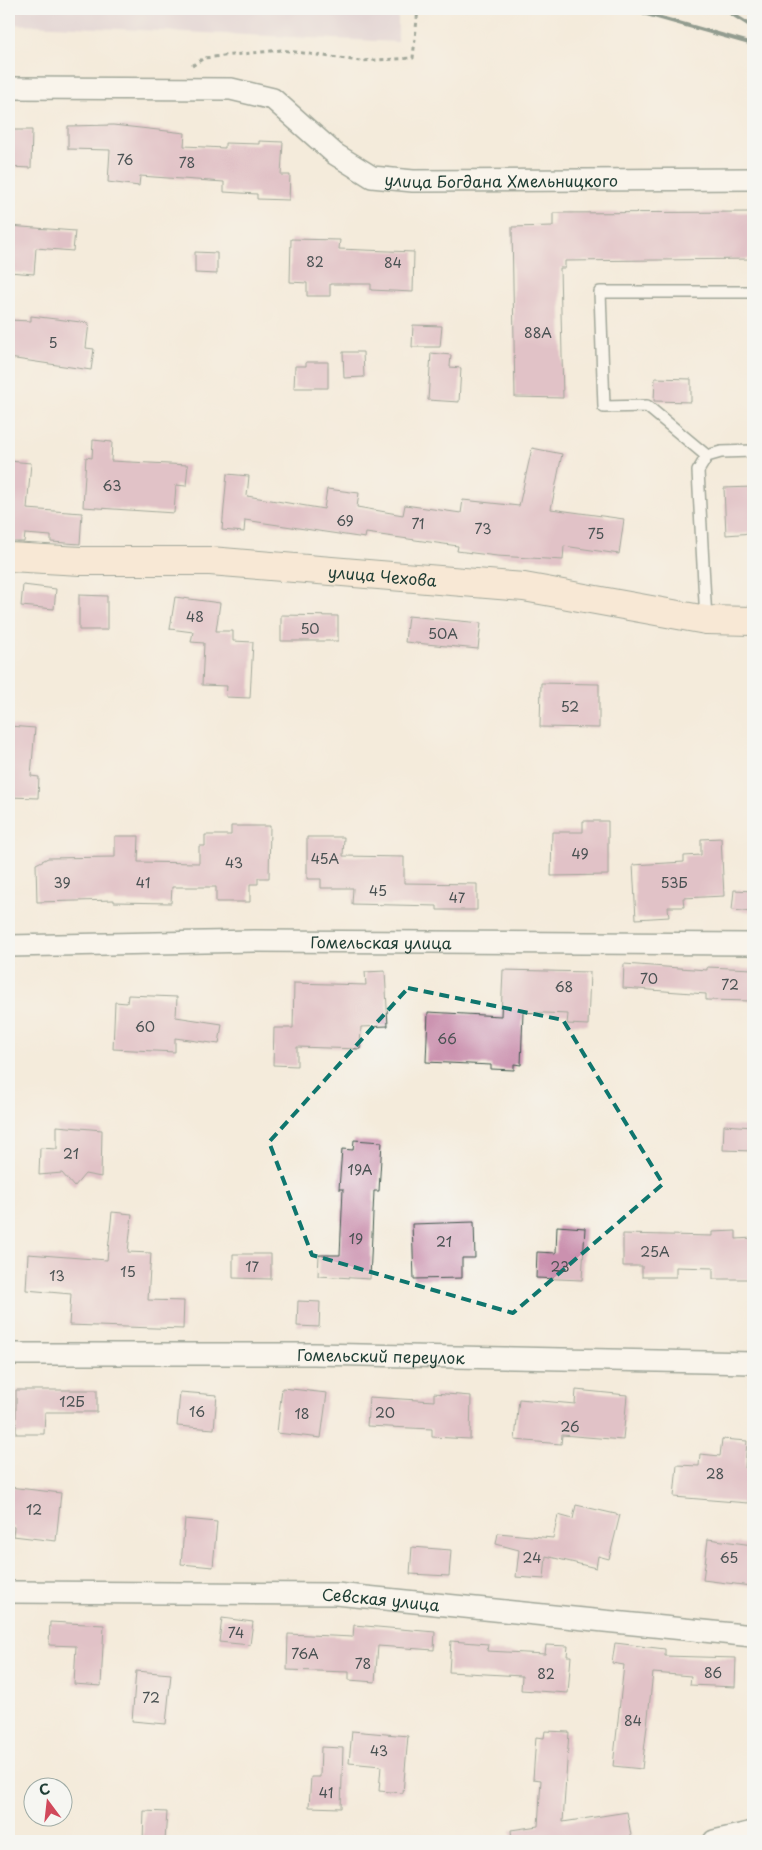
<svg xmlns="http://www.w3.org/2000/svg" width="762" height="1850" font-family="'Playpen Sans',sans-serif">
  <rect width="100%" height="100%" fill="#f6f6f2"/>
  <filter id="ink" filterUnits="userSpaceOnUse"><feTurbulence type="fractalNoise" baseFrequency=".02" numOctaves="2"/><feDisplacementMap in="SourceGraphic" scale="10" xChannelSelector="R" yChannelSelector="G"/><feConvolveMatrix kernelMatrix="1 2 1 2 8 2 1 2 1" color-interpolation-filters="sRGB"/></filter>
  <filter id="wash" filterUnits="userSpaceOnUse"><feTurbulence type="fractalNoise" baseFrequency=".0096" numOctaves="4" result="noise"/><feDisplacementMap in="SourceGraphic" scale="20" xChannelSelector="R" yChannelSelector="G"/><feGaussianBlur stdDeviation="1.12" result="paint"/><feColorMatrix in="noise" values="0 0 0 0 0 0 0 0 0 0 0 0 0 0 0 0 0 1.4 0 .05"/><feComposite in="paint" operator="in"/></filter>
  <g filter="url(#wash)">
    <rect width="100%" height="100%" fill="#f4ebdb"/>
    <polygon fill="#d0bdcd" points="9,9 398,9 398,42 9,24"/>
    <g id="blocks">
      <g fill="#cb91af">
        <polygon points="113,125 185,133 184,146 225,148 225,143 259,144 259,141 283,142 281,175 290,175 289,200 257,199 257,194 224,192 224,182 140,176 139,186 108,182 110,150 68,149 68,126"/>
        <polygon points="9,130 32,130 31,168 9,167"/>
        <polygon points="753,212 753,259 565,261 565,268 560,268 563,398 515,397 512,227 553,226 553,213"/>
        <polygon points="9,226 75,231 73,251 36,248 34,274 9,272"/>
        <polygon points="291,239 340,240 339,249 414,252 413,292 371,290 371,284 330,284 330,296 307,296 307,283 290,282"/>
        <polygon points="195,252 217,253 217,274 195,273"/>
        <polygon points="31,316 89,323 86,348 94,349 91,370 9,358 9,320 31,321"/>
        <polygon points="413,325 442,326 440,347 412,347"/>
        <polygon points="343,352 363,352 364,377 344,378"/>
        <polygon points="431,353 451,355 450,367 461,368 459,402 428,400"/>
        <polygon points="306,362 328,362 328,388 294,388 295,366 306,366"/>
        <polygon points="655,378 691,379 691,402 654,401"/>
        <polygon points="93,440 112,442 111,461 188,465 186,486 176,485 174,513 83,507 86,457 92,458"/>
        <polygon points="532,448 562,454 551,509 624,519 619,554 564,546 563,560 497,556 457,551 458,546 366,533 365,538 245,520 244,532 222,530 227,474 249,476 247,496 324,509 327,489 359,493 357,507 403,515 405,505 461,513 463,500 519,506"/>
        <polygon points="9,461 31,463 27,509 82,513 80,544 51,542 51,536 25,534 24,542 9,542"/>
        <polygon points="753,487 753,533 726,535 724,488"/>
        <polygon points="23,585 56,589 54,609 21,606"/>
        <polygon points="79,595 107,596 107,630 79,630"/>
        <polygon points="175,597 220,603 216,631 233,631 233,641 253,642 250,698 226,697 227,686 202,685 204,643 191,642 193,632 170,629"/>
        <polygon points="281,615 338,616 338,641 281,641"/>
        <polygon points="408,616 481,623 478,649 405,642"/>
        <polygon points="541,683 599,684 599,728 540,727"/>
        <polygon points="9,726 35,728 31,776 39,777 38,798 9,797"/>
        <polygon points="583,821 608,821 608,875 551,876 552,832 583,832"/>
        <polygon points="231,826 270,826 269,878 258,878 258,884 250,884 250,902 216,902 216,887 172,887 171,903 114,902 114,900 37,902 36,864 48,858 115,857 115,836 139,836 138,862 199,863 199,846 205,846 205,835 231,835"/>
        <polygon points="307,837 344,837 343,856 404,857 404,883 477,884 477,910 437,910 437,906 352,904 353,888 321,888 321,879 307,879"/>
        <polygon points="721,838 724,896 683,898 684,907 668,907 669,917 636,919 633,865 684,862 684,856 701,855 701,839"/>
        <polygon points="734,890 753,891 753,912 732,910"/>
        <polygon points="624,964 707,970 707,967 753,969 753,1001 706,1000 706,994 623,988"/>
        <polygon points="503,970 590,972 588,1025 567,1024 568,1014 523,1012 521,1065 514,1064 514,1070 491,1069 491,1065 426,1062 428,1012 501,1016"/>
        <polygon points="385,971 388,1026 361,1027 360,1049 297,1047 297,1066 273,1065 274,1028 293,1028 294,983 366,985 365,972"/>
        <polygon points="128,995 177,997 176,1017 222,1024 219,1044 175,1038 175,1052 113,1049 115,1002 127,1003"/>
        <polygon points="724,1125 753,1127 753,1151 723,1150"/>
        <polygon points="57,1126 102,1130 101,1177 85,1174 74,1187 62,1173 39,1175 40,1148 57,1149"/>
        <polygon points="354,1140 382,1142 379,1191 374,1191 370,1279 318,1276 319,1255 340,1255 343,1189 339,1189 342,1149 353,1150"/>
        <polygon points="112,1212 132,1214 128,1252 151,1253 148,1300 184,1301 183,1329 69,1325 71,1294 26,1290 28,1254 107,1260"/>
        <polygon points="474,1222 475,1258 462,1258 462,1278 414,1279 412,1224"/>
        <polygon points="557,1226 585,1228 582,1280 536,1278 537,1252 556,1253"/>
        <polygon points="736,1231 736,1239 753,1238 753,1279 713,1279 713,1268 676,1267 676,1277 642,1277 642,1266 623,1266 623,1234 712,1236 712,1232"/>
        <polygon points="233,1254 271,1254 271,1279 233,1278"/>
        <polygon points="298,1301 320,1302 319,1327 297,1326"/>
        <polygon points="282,1388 327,1393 321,1438 277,1433"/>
        <polygon points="16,1390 97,1390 97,1412 45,1412 44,1434 16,1434"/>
        <polygon points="576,1390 627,1395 623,1440 562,1435 561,1444 515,1440 519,1399 575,1404"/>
        <polygon points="180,1392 217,1395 214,1429 177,1426"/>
        <polygon points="434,1393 471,1396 470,1439 432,1437 432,1429 367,1426 369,1397 434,1401"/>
        <polygon points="722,1439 747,1441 745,1468 751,1468 748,1503 674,1497 677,1465 699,1466 700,1454 720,1456"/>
        <polygon points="9,1487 61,1493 56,1541 13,1536 14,1527 9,1526"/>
        <polygon points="576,1505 620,1515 609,1559 598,1556 596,1568 546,1556 544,1579 516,1577 519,1550 496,1544 498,1533 553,1538 558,1515 573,1519"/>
        <polygon points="185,1519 217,1522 213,1567 181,1564"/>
        <polygon points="708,1539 753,1545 751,1586 703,1580"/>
        <polygon points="412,1547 451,1550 449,1576 410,1574"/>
        <polygon points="222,1618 253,1622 250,1645 219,1642"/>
        <polygon points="50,1622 104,1625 101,1686 74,1684 76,1646 49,1645"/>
        <polygon points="354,1625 435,1632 434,1650 378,1646 375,1682 349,1680 349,1672 287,1670 288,1634 353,1637"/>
        <polygon points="451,1641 488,1644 487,1651 545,1654 546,1645 568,1646 567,1656 571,1656 568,1693 521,1690 522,1676 449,1672"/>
        <polygon points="615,1643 665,1649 665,1656 736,1658 735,1687 690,1685 691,1676 653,1673 642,1769 613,1766 624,1665 612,1663"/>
        <polygon points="136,1671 171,1674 166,1724 132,1721"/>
        <polygon points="352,1731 408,1736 403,1793 379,1791 381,1766 349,1763"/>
        <polygon points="545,1731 569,1732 563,1822 627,1812 632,1841 512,1841 511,1830 538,1826 541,1780 533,1779 536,1737 544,1738"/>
        <polygon points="321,1747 343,1748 341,1808 309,1807 311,1777 320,1777"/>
        <polygon points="144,1811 167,1812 165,1841 143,1841"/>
      </g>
    </g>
  </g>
  <g filter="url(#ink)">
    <use href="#blocks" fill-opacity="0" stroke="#3f574d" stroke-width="1"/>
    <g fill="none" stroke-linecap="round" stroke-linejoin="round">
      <g stroke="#3f574d" stroke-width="14">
        <g id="lane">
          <polyline points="707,456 647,406 604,407 600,292 753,292"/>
          <polyline points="706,620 698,471 707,456 721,452 753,451"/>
        </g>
      </g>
      <g stroke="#3f574d" stroke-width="24">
        <g id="street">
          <path id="s1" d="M9,88L231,89L273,99L335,154L372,177L413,181L753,179"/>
          <path id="s2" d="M9,946L254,941L753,944"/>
          <path id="s3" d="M9,1354H314L753,1363"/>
          <path id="s4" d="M9,1592L336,1594L753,1636"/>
          <polyline points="714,1841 753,1832"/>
        </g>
      </g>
      <g stroke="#3f574d" stroke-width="30">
        <g id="secondary">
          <path id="s5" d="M9,557L81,561H210L524,587L706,620L753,621"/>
        </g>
      </g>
      <polyline stroke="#3f574d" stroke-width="3" stroke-dasharray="4 4" stroke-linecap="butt" points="192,66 204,58 281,50 360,61 413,58 418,9"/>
      <use href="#lane" stroke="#fff" stroke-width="11"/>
      <use href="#street" stroke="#fff" stroke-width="21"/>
      <use href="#secondary" stroke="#fce5cf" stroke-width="28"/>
      <g stroke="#1f3d34" stroke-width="4">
        <polyline points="629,9 753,44"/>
        <polyline points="724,9 753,27"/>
      </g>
    </g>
  </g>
  <path d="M0 0H762V1850H0ZM408,988L563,1020L663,1184L513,1313L312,1255L269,1142Z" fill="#f4ebdb" fill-opacity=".55" fill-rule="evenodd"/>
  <path fill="none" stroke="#0f766e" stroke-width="4" stroke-dasharray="10 6" stroke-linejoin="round" d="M408,988L563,1020L663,1184L513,1313L312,1255L269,1142Z"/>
  <g text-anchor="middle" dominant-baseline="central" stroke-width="4.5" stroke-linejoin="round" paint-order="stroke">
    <g font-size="14" fill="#4a5253">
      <text x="125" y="159">76</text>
      <text x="187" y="162">78</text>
      <text x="315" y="261">82</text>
      <text x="393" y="262">84</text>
      <text x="538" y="332">88А</text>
      <text x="53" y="342">5</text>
      <text x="112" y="485">63</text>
      <text x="345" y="520">69</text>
      <text x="418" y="523">71</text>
      <text x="483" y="528">73</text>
      <text x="596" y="533">75</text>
      <text x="195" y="616">48</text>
      <text x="310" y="628">50</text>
      <text x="443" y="633">50А</text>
      <text x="570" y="706">52</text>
      <text x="580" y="853">49</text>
      <text x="325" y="858">45А</text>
      <text x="234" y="862">43</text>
      <text x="62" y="882">39</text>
      <text x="143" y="882">41</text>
      <text x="674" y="882">53Б</text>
      <text x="378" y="890">45</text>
      <text x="457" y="897">47</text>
      <text x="649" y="978">70</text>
      <text x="730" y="984">72</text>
      <text x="564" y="986">68</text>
      <text x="145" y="1026">60</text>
      <text x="447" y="1038">66</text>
      <text x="71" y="1153">21</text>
      <text x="360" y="1169">19А</text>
      <text x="356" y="1238">19</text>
      <text x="444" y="1241">21</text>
      <text x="655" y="1251">25А</text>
      <text x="252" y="1266">17</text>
      <text x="560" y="1266">23</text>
      <text x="128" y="1271">15</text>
      <text x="57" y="1275">13</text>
      <text x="72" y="1401">12Б</text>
      <text x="197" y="1411">16</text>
      <text x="385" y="1412">20</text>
      <text x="302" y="1413">18</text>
      <text x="570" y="1426">26</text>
      <text x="715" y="1473">28</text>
      <text x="34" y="1509">12</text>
      <text x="532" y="1557">24</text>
      <text x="729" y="1557">65</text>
      <text x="236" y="1632">74</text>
      <text x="305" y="1653">76А</text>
      <text x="363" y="1663">78</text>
      <text x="713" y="1672">86</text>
      <text x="546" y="1673">82</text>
      <text x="151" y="1697">72</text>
      <text x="633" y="1720">84</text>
      <text x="379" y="1750">43</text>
      <text x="326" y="1792">41</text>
    </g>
    <g font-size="16" fill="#1f3d34" stroke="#f6f6f2">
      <text stroke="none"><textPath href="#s1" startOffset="521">улица Богдана Хмельницкого</textPath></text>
      <text stroke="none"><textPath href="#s5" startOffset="374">улица Чехова</textPath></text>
      <text stroke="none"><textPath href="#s2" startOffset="372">Гомельская улица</textPath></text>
      <text stroke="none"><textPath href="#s3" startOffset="372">Гомельский переулок</textPath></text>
      <text stroke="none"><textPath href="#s4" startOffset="372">Севская улица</textPath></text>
    </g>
  </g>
  <rect width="762" height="1850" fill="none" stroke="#f6f6f2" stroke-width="30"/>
  <g transform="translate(48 1802) rotate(345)"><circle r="24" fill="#f6f6f2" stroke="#a0aca6"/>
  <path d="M0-4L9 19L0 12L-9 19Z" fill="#d1495b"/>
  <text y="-8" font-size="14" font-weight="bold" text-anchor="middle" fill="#1f3d34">С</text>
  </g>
</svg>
